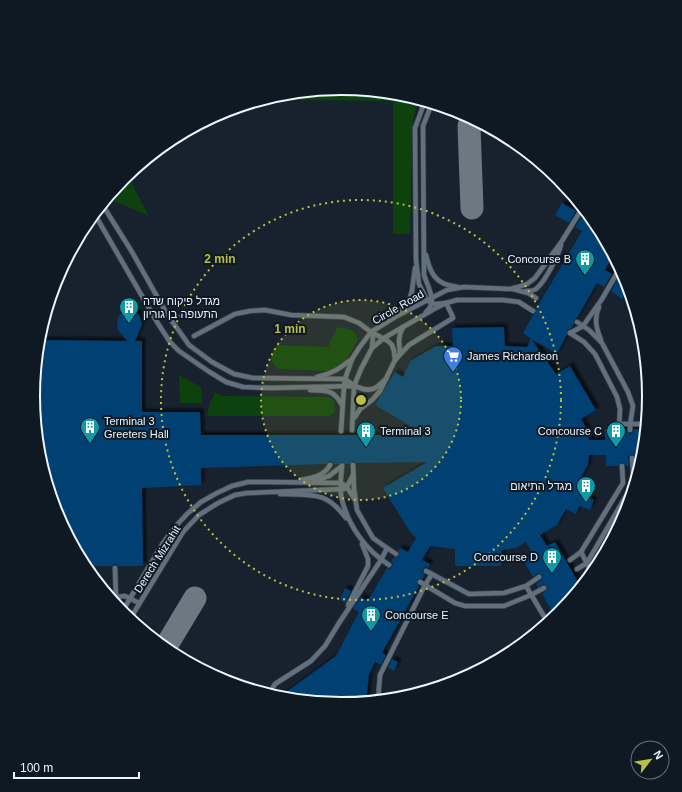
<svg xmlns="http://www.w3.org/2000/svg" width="682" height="792" font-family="Arial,Heebo,sans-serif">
  <defs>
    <filter id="shadow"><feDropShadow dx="3.5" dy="-3.5" stdDeviation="1" flood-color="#0009"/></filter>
  </defs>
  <rect width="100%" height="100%" fill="#17222e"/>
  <g fill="#0d420e">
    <polygon points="341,88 401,94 419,99 413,119 410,234 393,234 393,101 287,100 287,93"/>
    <polygon points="127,175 149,216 107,198 123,178"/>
    <path d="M337,327C346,328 356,329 358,340L346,360L340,366L327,371L279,369C278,369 274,366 274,365C269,359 272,350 277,345L328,347Z"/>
    <polygon points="179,375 201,387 202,403 180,403"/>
    <polygon points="214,392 223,396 330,397 334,401 335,412 330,416 207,416 210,402 214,396"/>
  </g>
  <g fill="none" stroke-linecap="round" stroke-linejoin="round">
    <g stroke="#6e7882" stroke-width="23">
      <polyline points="472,118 469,126 472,208"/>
      <polyline points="165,648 195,598"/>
    </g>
  </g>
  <g fill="#003f72" filter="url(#shadow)">
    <polygon points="562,203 576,211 569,223 555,215"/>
    <polygon points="583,215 590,219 591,217 597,225 613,255 605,270 612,274 604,287 597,283 577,318 574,320 574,324 571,328 567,331 567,335 557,353 532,340 556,374 570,366 596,410 581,419 588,431 589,440 605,440 605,429 615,429 617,431 619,432 623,429 626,429 627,432 630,434 633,432 634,429 646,430 643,456 640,467 636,467 636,457 633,454 630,455 628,457 629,466 626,466 625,464 622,462 620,463 618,466 606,466 606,455 589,455 588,465 580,479 589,485 583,496 594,500 590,510 579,506 576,514 566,509 557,525 540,535 547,546 555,542 581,587 559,614 555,617 542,594 547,590 547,586 544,584 538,587 536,584 542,579 542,575 538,573 533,577 523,560 533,554 526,542 516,548 502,550 501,566 455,566 455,549 430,546 422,560 430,564 428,568 425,567 423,569 422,572 425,574 422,579 419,579 417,580 417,583 419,586 382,653 386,655 381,665 375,662 369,674 366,702 341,704 279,697 336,656 359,612 353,608 361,597 368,601 387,568 390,569 392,567 393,564 391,562 394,557 397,557 399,556 399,553 398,551 400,548 408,552 416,538 410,532 383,488 427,462 356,463 353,461 350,464 345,464 342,462 339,464 334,464 332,462 330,461 326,464 201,468 201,485 142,488 143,566 118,566 115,564 112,566 84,566 56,514 39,456 33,396 39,340 127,341 118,330 117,326 118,318 120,314 127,311 135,312 139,315 142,323 141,327 135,341 142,341 142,412 200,412 201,435 426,435 375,405 395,372 403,377 410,361 436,346 453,346 452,328 504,327 505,346 527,347 531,339 523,333 533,315 536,313 536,309 582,231 575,227"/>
    <polygon points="618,278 627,284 629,288 622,299 611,291"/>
    <polygon points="345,588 351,591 345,603 340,600"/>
    <polygon points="392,659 398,662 394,671 388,668"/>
  </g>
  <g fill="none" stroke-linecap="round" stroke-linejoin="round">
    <g stroke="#363e49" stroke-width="6">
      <g id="lane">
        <path d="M102,204L132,252L168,316L182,335L189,345L212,362L234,374L253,378L345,379C354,386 365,393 375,388C379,386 382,382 386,379"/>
        <polyline points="94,213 157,322 170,342 179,351 208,371 226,382 243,387 271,388 354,386"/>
        <path d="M426,255C429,267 432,279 445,284C449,286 454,286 458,287"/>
        <polyline points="513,288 518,287 527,284 535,278 562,241 583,207"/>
        <path d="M526,291C530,291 533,291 536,289C545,282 558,256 561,245"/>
        <path d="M599,307C594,319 596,328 601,340"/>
        <path d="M426,312C438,302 428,288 424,275L423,126L432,103"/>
        <polyline points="397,315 408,304 412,291 415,268"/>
        <polyline points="577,322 589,330 602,343 628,392 633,406 630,425 630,430"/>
        <polyline points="371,332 373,337 372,348"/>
        <polyline points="570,333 584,342 595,354 617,397 620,409 619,428"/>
        <polyline points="570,333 583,326 602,299 620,268"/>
        <polyline points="194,336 235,314 250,311 265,310 291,315 344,317 359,323 371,332 388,341 392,345 394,351 395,360"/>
        <polyline points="395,360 409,345 453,318 452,315 446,303 436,304 431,303 427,300 419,284 416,260 415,128 425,101"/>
        <path d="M317,377C332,374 340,368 352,359"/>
        <path d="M310,390C327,391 333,389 342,405"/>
        <polyline points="355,417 360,409 372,400 380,391 395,360 399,355 400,352 399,341 400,334 403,327"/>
        <polyline points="619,424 646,424"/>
        <polyline points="352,430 354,386 361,369 372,348 384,338 436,308 446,303 457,300 503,300 519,302 533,311"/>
        <polyline points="341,431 344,387 345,379 352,359 359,348 371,332 395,317 447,290 464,287 513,289 528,293 536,298"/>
        <polyline points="353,465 354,489 357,510 373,538 387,548 396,554"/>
        <path d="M342,466C341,477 339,489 342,500C349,527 366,550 389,565"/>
        <path d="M301,480C313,478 324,476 330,465"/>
        <polyline points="314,481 329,476 342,466"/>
        <path d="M280,494C312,495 326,491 346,518"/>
        <polyline points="581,552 592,573"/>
        <polyline points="570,560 581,552 623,483 622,466"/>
        <polyline points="577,569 587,563 634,482 632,458"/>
        <polyline points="426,571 469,594 504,593 526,586 539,577"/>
        <polyline points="420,582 455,603 465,606 504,606 531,595 544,588"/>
        <polyline points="526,586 548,623"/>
        <polyline points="116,597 125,596 139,603"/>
        <polyline points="113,602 116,597 115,568"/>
        <polyline points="348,605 368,566 368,559 362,544"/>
        <path d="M122,612L163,543L174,528L187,514L201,502L217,493L232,486L248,482H268L341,483C348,486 351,494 355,500"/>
        <polyline points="130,619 183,532 199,515 218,503 235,495 247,493 344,489 348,485 353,475"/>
        <polyline points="269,694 275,684 311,661 325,646 339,623 381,560 387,548"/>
        <polyline points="378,700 380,675 425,585 432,574"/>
      </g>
    </g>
    <use href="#lane" stroke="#626f7c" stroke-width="4.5"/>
  </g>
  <circle cx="361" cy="400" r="100" fill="#bcbf43" fill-opacity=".12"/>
  <g fill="none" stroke="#bcbf43" stroke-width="2" stroke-dasharray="2 4">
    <circle cx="361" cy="400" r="100"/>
    <circle cx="361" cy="400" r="200"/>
  </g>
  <defs>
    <g id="building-pin" transform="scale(1)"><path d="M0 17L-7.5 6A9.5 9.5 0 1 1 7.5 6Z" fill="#0f9aa8" stroke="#0e1924"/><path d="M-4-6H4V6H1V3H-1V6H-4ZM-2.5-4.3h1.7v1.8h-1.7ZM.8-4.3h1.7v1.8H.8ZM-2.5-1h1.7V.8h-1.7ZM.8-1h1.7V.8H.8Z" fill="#fff"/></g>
    <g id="supermarket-pin" transform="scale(1)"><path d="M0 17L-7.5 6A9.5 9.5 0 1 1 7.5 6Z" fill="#3f7fe0" stroke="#0e1924"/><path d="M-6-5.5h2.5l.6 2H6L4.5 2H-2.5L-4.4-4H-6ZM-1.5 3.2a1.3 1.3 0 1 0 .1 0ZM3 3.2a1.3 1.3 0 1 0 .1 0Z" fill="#fff"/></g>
  </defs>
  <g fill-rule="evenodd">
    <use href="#building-pin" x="585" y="259"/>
    <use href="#building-pin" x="129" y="307"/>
    <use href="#supermarket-pin" x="453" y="356"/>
    <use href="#building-pin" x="90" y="427"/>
    <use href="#building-pin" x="366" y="431"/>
    <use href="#building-pin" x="616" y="431"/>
    <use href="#building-pin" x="586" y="486"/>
    <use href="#building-pin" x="552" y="557"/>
    <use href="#building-pin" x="371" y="615"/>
  </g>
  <g text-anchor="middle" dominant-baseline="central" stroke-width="4" stroke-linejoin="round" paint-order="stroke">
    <g font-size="11" fill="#edf5fd" stroke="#0e1924" text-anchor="start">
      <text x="571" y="259" text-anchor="end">Concourse B</text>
      <text x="143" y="301">מגדל פיקוח שדה<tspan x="143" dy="13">התעופה בן גוריון</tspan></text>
      <text x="467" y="356">James Richardson</text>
      <text x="104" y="421">Terminal 3<tspan x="104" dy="13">Greeters Hall</tspan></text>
      <text x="380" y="431">Terminal 3</text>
      <text x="602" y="431" text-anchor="end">Concourse C</text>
      <text x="572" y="486" text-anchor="end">מגדל התיאום</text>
      <text x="538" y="557" text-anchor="end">Concourse D</text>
      <text x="385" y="615">Concourse E</text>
    </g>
    <g font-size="11" fill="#edf5fd" stroke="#0e1924">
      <text transform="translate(398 307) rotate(-30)">Circle Road</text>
      <text transform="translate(157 559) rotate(-58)">Derech Mizrahit</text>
    </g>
  </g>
  <path d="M0 0H682V792H0ZM40 396a301 301 0 1 1 602 0a301 301 0 1 1-602 0Z" fill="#0e1924" fill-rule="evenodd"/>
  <path fill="none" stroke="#edf5fd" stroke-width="2" d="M40 396a301 301 0 1 1 602 0a301 301 0 1 1-602 0Z"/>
  <circle cx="361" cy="400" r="6" fill="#bcbf43" stroke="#0e1924" stroke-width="2"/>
  <g font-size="12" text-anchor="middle" font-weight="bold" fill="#bcbf43" stroke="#0e1924" stroke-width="4" stroke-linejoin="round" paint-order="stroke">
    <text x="220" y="263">2 min</text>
    <text x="290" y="333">1 min</text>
  </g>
  <g transform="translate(650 760) rotate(59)"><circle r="19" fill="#0e1924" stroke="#67717b"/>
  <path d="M0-3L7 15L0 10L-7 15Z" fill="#bcbf43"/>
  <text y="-6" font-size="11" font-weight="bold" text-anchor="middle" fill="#edf5fd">N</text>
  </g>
  <path d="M14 772v6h125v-6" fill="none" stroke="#edf5fd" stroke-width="2"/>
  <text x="20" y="772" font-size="12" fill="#edf5fd" stroke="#0e1924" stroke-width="3" paint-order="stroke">100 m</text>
</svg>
